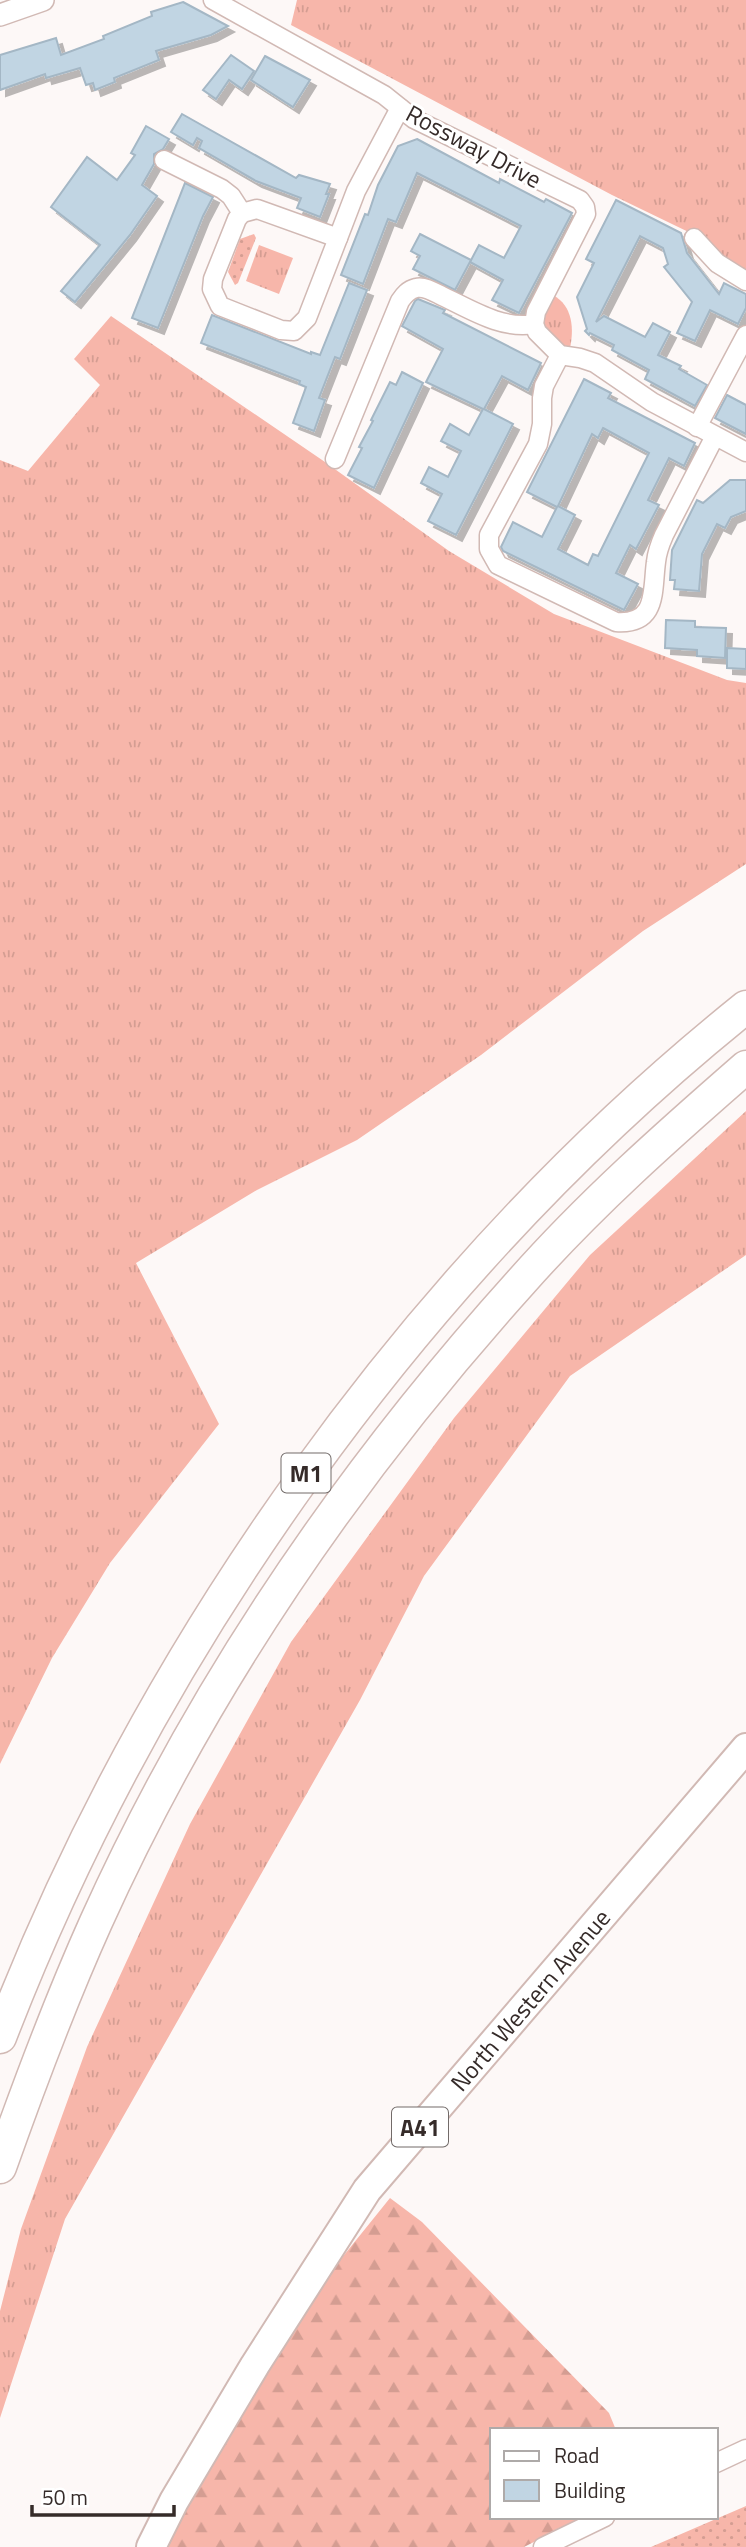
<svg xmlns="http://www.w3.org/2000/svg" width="746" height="2547" font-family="'Titillium Web',sans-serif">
  <defs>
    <pattern id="grass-tufts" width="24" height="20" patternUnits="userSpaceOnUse" patternTransform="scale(1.75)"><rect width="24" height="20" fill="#f7b6aa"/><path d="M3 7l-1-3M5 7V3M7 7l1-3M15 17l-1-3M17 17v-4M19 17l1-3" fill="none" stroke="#d49d92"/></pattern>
    <pattern id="forest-firs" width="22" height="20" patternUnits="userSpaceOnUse" patternTransform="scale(1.75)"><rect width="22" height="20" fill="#f7b6aa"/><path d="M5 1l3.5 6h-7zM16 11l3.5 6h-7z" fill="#d49d92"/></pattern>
    <pattern id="park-dots" width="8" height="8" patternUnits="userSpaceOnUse" patternTransform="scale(1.75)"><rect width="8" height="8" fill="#f7b6aa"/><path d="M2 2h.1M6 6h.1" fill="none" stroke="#d49d92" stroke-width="1.8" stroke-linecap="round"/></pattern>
    <filter id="shadow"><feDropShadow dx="6" dy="6" stdDeviation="0" flood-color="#0004"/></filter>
  </defs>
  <rect width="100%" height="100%" fill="#fdf8f7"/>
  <g fill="url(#grass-tufts)">
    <polygon points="297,0 746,0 746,275 739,272 703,239 612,195 291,25"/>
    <polygon points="259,245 293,258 279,294 246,281"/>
    <path d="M553,295C573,306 574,329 570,348L564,346L543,328L542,318Z"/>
    <polygon points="111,316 325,462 449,551 554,614 727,680 746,683 746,864 643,931 481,1055 357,1140 257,1190 136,1263 219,1424 110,1563 52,1658 0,1764 0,460 28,471 100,385 74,359"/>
    <polygon points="746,1111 746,1255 570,1376 424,1576 360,1700 65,2219 0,2418 0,2311 21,2229 87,2047 190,1824 291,1642 454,1418 590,1255"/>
  </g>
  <polygon fill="url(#forest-firs)" points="390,2198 422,2222 609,2413 616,2430 492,2430 492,2517 583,2517 524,2547 164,2547 219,2444 332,2270"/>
  <g fill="url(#park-dots)">
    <polygon points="254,234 256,238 238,283 235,285 228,272 240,239"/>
    <polygon points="746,2506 746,2547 651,2547"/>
  </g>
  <g fill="#c1d5e3" stroke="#a4b7c5" stroke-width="2" fill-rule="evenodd" filter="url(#shadow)">
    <polygon points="183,2 228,26 211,35 156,51 159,60 114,78 115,82 95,90 93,83 86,85 80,68 46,78 45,74 0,90 0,55 56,38 61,55 104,39 103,36 152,16 151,12"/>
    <polygon points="231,55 254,71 242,89 229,80 216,99 203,90"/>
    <polygon points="265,56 310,80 293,107 251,80"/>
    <polygon points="182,114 296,178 299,175 330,184 326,194 329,194 320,217 297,208 301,198 256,181 199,148 202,141 197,138 193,145 171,132"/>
    <polygon points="146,126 169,139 163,149 154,154 154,164 142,185 157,196 130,235 75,302 61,291 100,245 51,207 87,157 117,180 135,155 131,153"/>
    <polygon points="417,139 499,183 500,179 544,202 546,199 572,213 519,313 492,300 503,280 470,262 479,245 504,258 521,226 417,173 396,222 388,219 363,284 341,275 365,214 368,215 378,185 398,146"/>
    <polygon points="185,183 213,197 203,216 158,328 132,318"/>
    <polygon points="616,200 681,233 687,253 719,294 724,283 746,294 746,308 738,324 710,310 695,341 677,333 692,302 664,267 668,264 663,248 640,236 596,322 604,316 645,337 653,323 670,332 658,355 681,366 679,369 707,385 695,406 645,379 649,370 612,350 614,345 590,333 589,335 585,331 587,329 577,297 594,263 586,259"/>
    <polygon points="420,234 471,260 455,290 413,269 420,256 411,251"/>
    <polygon points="349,283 367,290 340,359 335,357 319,398 325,400 314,431 293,423 306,387 299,384 300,381 201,343 212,315 311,354 311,352 320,355"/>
    <polygon points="418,299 445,310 443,313 541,363 528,390 502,376 484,409 513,424 456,535 428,521 442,494 421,483 429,467 448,477 461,451 441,441 450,424 469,435 483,409 426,382 443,349 402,326 415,301"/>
    <polygon points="402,372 423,383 374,488 348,475 362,448 359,447 373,421 371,420 390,382 396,385"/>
    <path d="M584,379L611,393L608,398L695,443L684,466L669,458L648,500L659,505L636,549L630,545L616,573L638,584L624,610L503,551L501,547L513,522L542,537L557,507L527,492ZM603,428L649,453L598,556L593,554L588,565L558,549L575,515L558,506L592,434L598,438Z"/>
    <polygon points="727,395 746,405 746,434 715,418"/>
    <polygon points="730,480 746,480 746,511 731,517 725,528 717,524 702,554 699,591 674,589 675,580 670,580 672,550 697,500 703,503"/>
    <polygon points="666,620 695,621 695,627 726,628 725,658 697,656 697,650 665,648"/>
    <polygon points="727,648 746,649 746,669 727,668"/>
  </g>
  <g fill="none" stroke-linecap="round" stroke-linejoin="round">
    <g stroke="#d1b9b4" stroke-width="21">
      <g id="minor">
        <polyline points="213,0 384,95 414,119 580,200 585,207 586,214 536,312 534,324 537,332 560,355 580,358 595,363 652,402 746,452"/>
        <polyline points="164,160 222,189 231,196 242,213"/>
        <polygon points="257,209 338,238 307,318 294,331 281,330 220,306 212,289 213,279 237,219 242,213"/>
        <polyline points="338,238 356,191 400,108"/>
        <polyline points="694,238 717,263 746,281"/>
        <path d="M560,355L544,386L542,398V424L538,444L489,535V549L498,565L616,622C658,625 652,591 656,562C657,552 660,544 664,535L715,436"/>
        <polyline points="697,427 746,335"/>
        <path d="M335,459L400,301C404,295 408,290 416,288C425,286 434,292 442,296C470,309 502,330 534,324"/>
        <polyline points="716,2463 746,2449"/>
        <polyline points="543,2547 605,2517"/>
      </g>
    </g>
    <g stroke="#d1b9b4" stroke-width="24">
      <polyline id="tertiary" points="0,15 43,0"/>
    </g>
    <g stroke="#d1b9b4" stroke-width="32">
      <g id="trunk">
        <path id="s1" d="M151,2547L174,2501L255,2365L367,2190L746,1748"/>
      </g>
    </g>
    <g stroke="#d1b9b4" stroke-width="35">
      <g id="motorway">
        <path d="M0,2037C151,1645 418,1270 746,1007"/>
        <path d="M0,2167C29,2085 60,2002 96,1922C202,1687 349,1473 521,1282C590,1204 668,1135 746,1067"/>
      </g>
    </g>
    <use href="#minor" stroke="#fff" stroke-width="18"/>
    <use href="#tertiary" stroke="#fff" stroke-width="21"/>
    <use href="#trunk" stroke="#fff" stroke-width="28"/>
    <use href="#motorway" stroke="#fff" stroke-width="32"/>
  </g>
  <g text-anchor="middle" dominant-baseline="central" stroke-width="6" stroke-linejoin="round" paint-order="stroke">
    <g fill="#fff" stroke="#726b69" stroke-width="2">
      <rect x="281.5" y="1453.5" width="49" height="39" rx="5"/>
      <rect x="392" y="2107.5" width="56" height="39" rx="5"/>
    </g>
    <g font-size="23" font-weight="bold" fill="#352b29">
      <text x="306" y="1473">M1</text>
      <text x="420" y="2127">A41</text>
    </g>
    <g font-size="24" fill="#352b29" stroke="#fff">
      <text transform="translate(474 146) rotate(28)">Rossway Drive</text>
      <text stroke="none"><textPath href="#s1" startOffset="668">North Western Avenue</textPath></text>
    </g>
  </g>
  <rect x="490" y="2428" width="228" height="91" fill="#ffffff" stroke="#aeaaa9" stroke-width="2"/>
  <rect x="504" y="2451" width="35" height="10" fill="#ffffff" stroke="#aeaaa9" stroke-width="2"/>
  <text x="554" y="2463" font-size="21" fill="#352b29">Road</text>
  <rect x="504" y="2480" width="35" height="21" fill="#c1d5e3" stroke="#aeaaa9" stroke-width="2"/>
  <text x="554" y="2498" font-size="21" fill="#352b29">Building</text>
  <path d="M32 2505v10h142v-10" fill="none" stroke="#352b29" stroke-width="3.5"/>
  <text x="42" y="2505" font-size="21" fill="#352b29" stroke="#ffffff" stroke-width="5" paint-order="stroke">50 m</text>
</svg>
